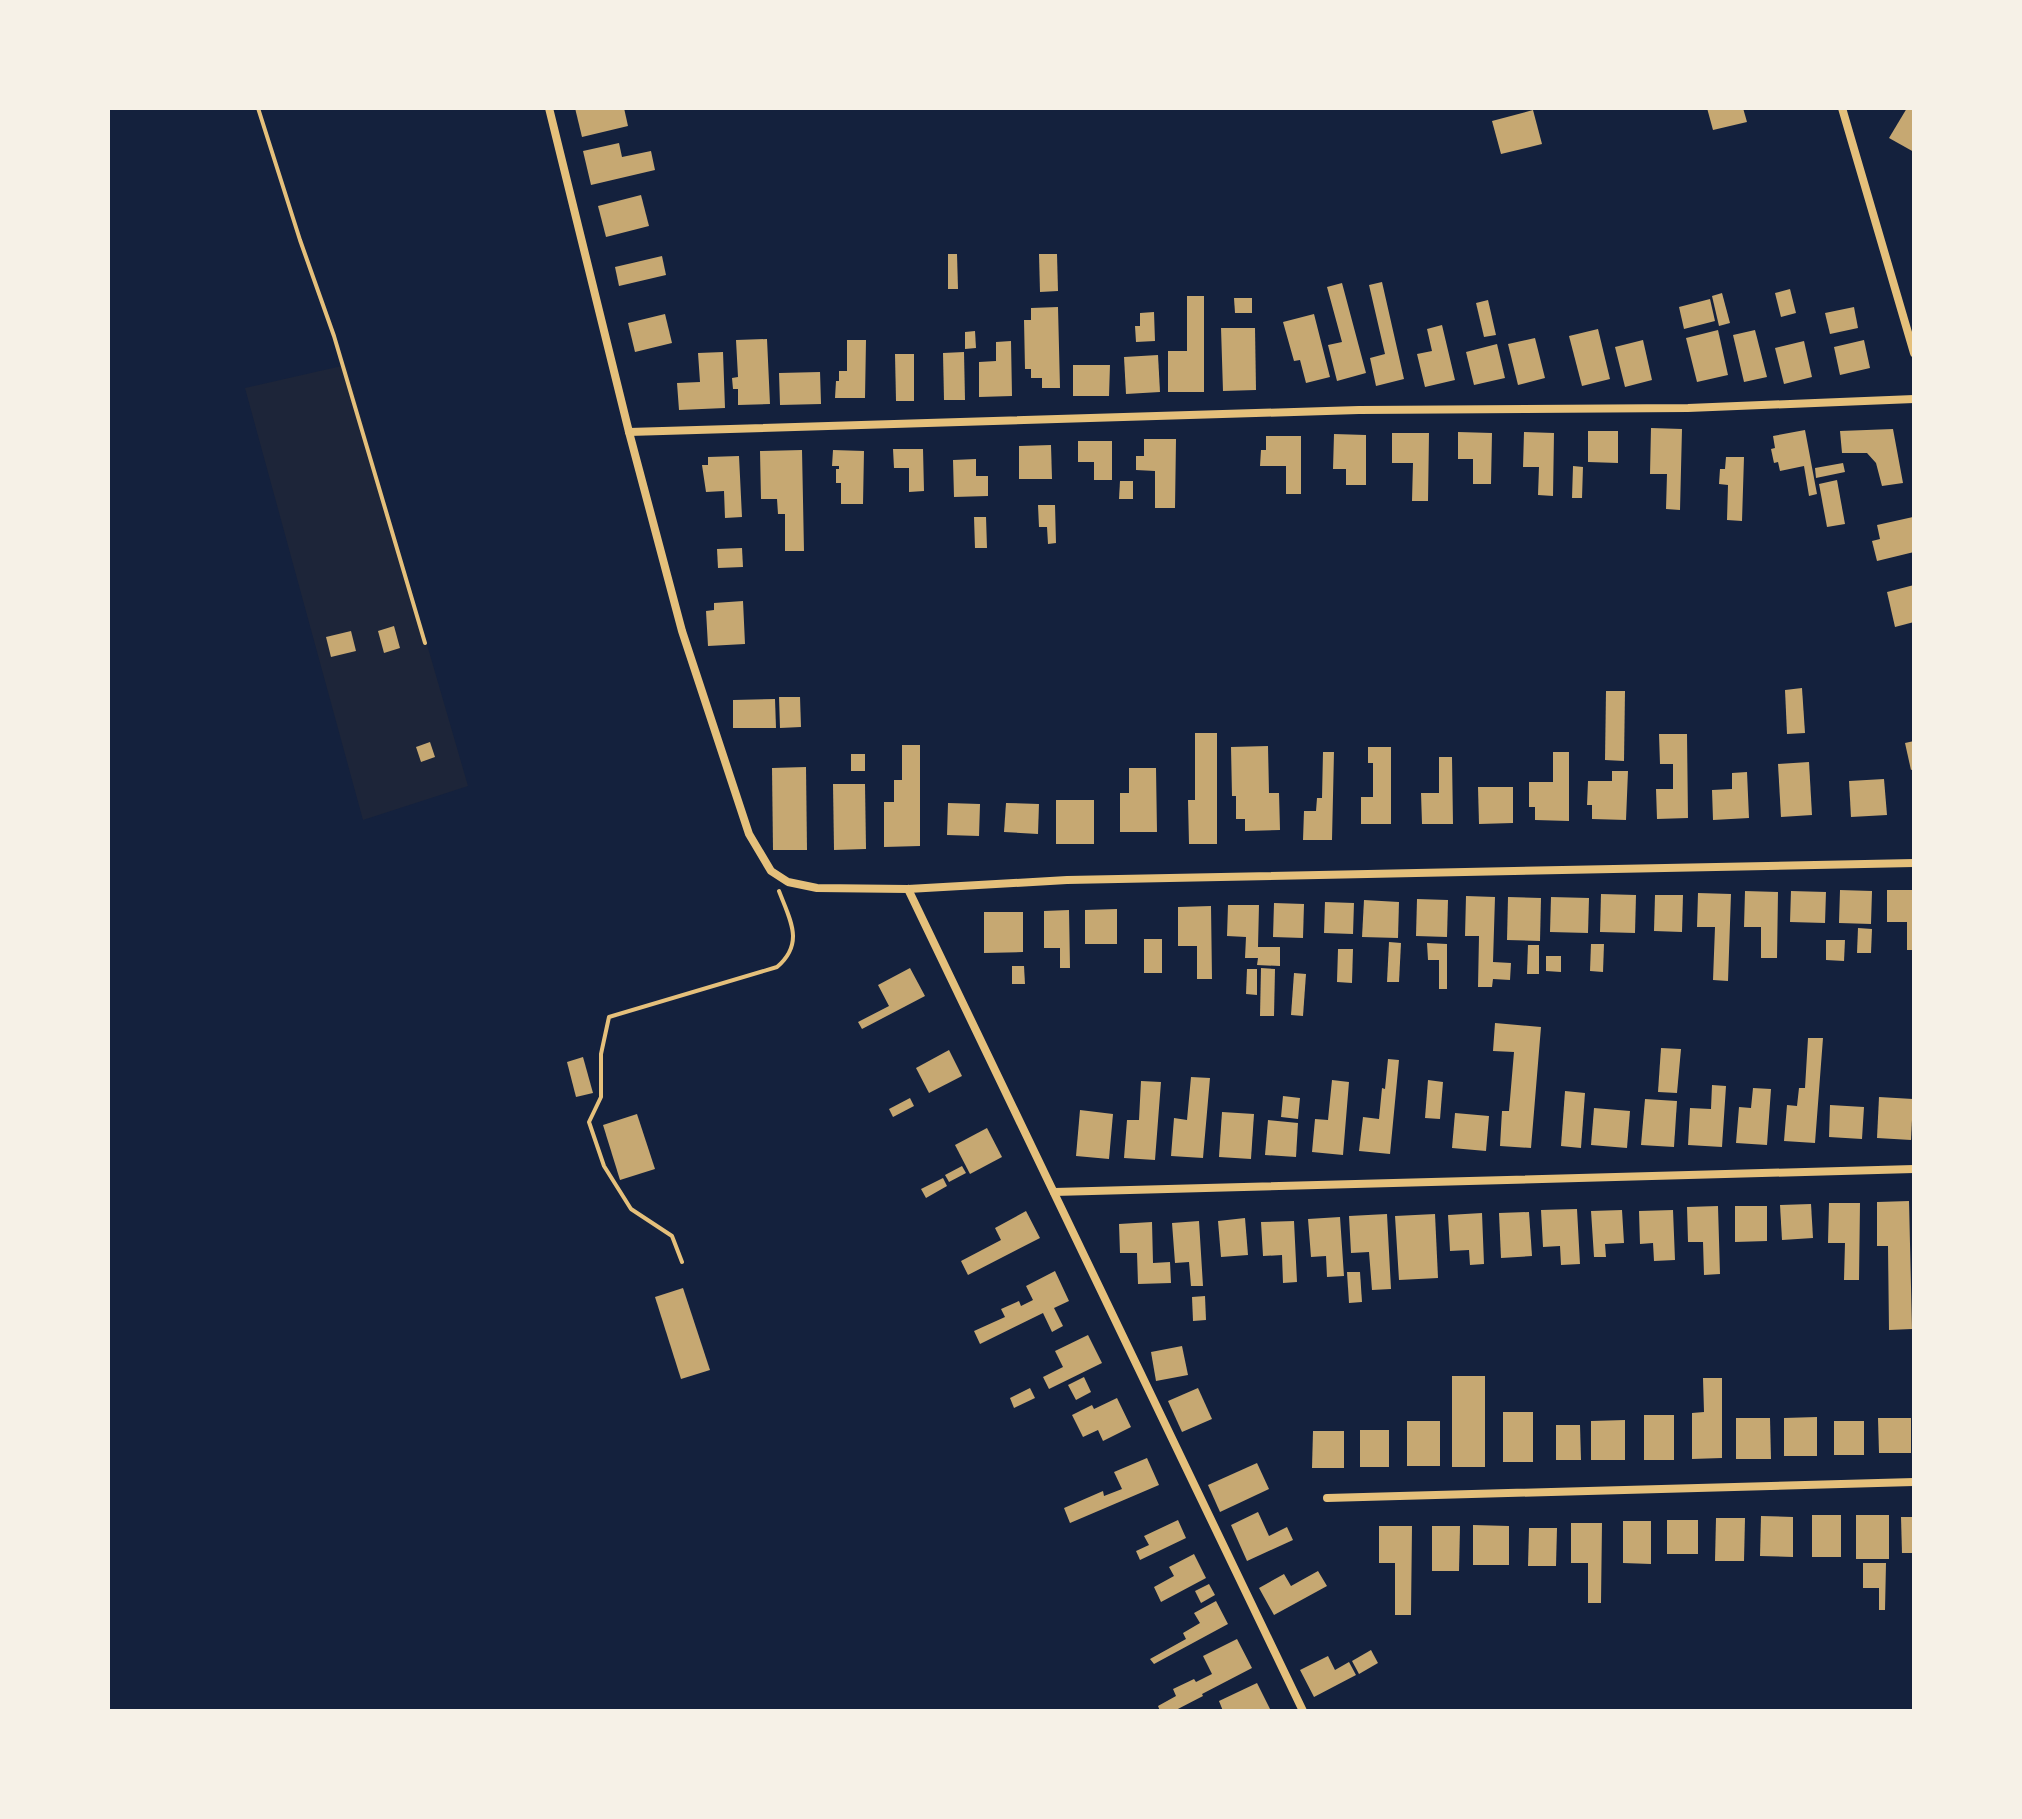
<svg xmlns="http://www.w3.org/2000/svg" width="2022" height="1819" font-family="Manrope,sans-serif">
  <rect width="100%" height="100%" fill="#14213d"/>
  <polygon fill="#1d2539" points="346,365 468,786 363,820 245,388"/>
  <g fill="#c6a872">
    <polygon points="575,108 624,108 628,126 582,137"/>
    <polygon points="1707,108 1743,108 1747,122 1713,130"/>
    <polygon points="1907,108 1914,108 1914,152 1889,138"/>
    <polygon points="1533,110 1542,144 1501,154 1492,121"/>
    <polygon points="619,143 622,157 651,151 655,170 591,185 583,151"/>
    <polygon points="641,195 649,226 606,237 598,206"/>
    <polygon points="948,254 957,254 958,289 948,289"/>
    <polygon points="1039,254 1057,254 1058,291 1040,292"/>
    <polygon points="662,256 666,275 619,286 615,267"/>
    <polygon points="1382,282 1404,379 1376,386 1370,358 1385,354 1369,285"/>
    <polygon points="1342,283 1366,373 1337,381 1328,345 1342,342 1327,287"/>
    <polygon points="1790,289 1796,313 1781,317 1775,293"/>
    <polygon points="1722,293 1730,323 1719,326 1712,296"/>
    <polygon points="1187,296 1204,296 1204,392 1168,392 1168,351 1187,351"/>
    <polygon points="1234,298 1252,298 1252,313 1235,313"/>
    <polygon points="1710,299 1715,321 1684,329 1679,307"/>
    <polygon points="1488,300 1496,335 1484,337 1476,303"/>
    <polygon points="1058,307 1060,388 1042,388 1042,378 1031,378 1031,369 1025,369 1024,320 1031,320 1031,308"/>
    <polygon points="1854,307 1858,328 1830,334 1825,313"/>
    <polygon points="1154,312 1155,341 1136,342 1135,326 1140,326 1140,313"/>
    <polygon points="665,314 672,343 635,352 628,323"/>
    <polygon points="1314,314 1330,377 1306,383 1300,360 1294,361 1283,322"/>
    <polygon points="1442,325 1455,380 1425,387 1417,354 1432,351 1427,329"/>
    <polygon points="1221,328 1255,328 1256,390 1223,391"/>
    <polygon points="1598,329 1610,379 1582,386 1569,336"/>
    <polygon points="1718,330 1728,375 1697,382 1686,338"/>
    <polygon points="1755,330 1767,377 1744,382 1733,335"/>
    <polygon points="975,331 976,348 965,349 965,332"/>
    <polygon points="1535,338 1545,378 1518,385 1508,344"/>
    <polygon points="767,339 770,404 738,405 738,389 733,389 732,378 738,377 736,340"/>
    <polygon points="847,340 866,340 865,398 835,398 836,381 839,381 839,371 847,371"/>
    <polygon points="1643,340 1652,380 1625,387 1615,347"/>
    <polygon points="1864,340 1870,368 1840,375 1834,347"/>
    <polygon points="1011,341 1012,396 979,397 979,362 996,361 996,342"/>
    <polygon points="1804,341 1812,377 1784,384 1775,348"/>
    <polygon points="1497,344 1505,378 1474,385 1466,352"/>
    <polygon points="723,352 725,408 679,410 677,383 700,382 698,353"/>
    <polygon points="964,352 965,400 944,400 943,353"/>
    <polygon points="895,354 914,354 914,401 896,401"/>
    <polygon points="1158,355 1160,392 1126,394 1124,357"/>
    <polygon points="1073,365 1110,365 1109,396 1073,396"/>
    <polygon points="820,372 821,404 780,405 779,373"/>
    <polygon points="1651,428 1682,429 1680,510 1666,509 1667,474 1650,474"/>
    <polygon points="1893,429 1903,483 1882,486 1876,463 1867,453 1842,453 1840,431"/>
    <polygon points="1805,430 1817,494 1809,496 1804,466 1780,471 1778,462 1774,463 1771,449 1775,448 1773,436"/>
    <polygon points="1588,431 1618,431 1618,463 1588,462"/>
    <polygon points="1458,432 1492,433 1491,484 1473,484 1473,459 1458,459"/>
    <polygon points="1524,432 1554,433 1553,496 1538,495 1539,467 1523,467"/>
    <polygon points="1392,433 1429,433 1428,501 1412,501 1413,463 1392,463"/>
    <polygon points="1334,434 1366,435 1366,485 1346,485 1346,469 1333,469"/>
    <polygon points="1266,436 1301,436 1301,494 1286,494 1286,466 1260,466 1261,450 1266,450"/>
    <polygon points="1144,439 1176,439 1175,508 1155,508 1155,471 1136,470 1136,456 1144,456"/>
    <polygon points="1078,441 1112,441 1112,480 1094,480 1094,462 1078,462"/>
    <polygon points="1051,445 1052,479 1019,479 1019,446"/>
    <polygon points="893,449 923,449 924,491 909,492 909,468 894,468"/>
    <polygon points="802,450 804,551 785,551 785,514 778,514 777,499 761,499 760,451"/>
    <polygon points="833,450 864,451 863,504 841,504 841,483 836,483 836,469 839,469 839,466 832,466"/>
    <polygon points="739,456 742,517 725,518 724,491 706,492 702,465 708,465 708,457"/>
    <polygon points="1726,457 1744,457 1742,521 1727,520 1728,485 1719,484 1720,469 1725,469"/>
    <polygon points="976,459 976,476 988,476 988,496 954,497 953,460"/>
    <polygon points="1843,463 1845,472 1816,478 1815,468"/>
    <polygon points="1573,466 1583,467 1582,498 1572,498"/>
    <polygon points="1837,480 1845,524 1827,527 1819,484"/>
    <polygon points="1120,481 1133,481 1133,499 1119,499"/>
    <polygon points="1038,505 1055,505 1056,543 1048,544 1047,527 1039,527"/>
    <polygon points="974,517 986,517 987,548 975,548"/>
    <polygon points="1913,517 1914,552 1877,561 1872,541 1880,539 1877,525"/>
    <polygon points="742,548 743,567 718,568 717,549"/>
    <polygon points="1914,585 1914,622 1895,627 1887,592"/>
    <polygon points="743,601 745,644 708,646 706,611 714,610 714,603"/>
    <polygon points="394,626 400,648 384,653 378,631"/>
    <polygon points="351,631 356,651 331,657 326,637"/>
    <polygon points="1802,688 1805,733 1787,734 1785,690"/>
    <polygon points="1606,691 1625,691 1624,761 1605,760"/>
    <polygon points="779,697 800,697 801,727 780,728"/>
    <polygon points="775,699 776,728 733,728 733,700"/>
    <polygon points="1195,733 1217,733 1217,844 1189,844 1188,800 1195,800"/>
    <polygon points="1659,734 1687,734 1688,818 1657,819 1656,789 1673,789 1673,764 1660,764"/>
    <polygon points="1914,741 1914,769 1911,770 1905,743"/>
    <polygon points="430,742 435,757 421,762 416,747"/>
    <polygon points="902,745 920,745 920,846 884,847 884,802 894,802 894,780 902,780"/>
    <polygon points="1268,746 1269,793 1279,793 1280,830 1245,831 1245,819 1236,819 1236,796 1232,796 1231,747"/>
    <polygon points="1368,747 1391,747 1391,824 1361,824 1361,797 1373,797 1373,763 1368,763"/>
    <polygon points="1323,752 1334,752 1332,840 1303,840 1304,811 1316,811 1317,798 1322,798"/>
    <polygon points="1553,752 1569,752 1569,821 1535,820 1535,807 1529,807 1529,782 1553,782"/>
    <rect x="851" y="754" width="14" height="17"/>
    <polygon points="1439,757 1452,757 1453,824 1422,824 1421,793 1439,793"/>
    <polygon points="1809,762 1812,815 1781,817 1778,764"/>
    <polygon points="806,767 807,850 773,850 772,768"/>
    <polygon points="1129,768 1156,768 1157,832 1120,832 1120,793 1129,793"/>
    <polygon points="1612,771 1628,771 1626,820 1592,819 1592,805 1587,805 1588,781 1612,781"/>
    <polygon points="1747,772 1749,818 1713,820 1712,790 1732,789 1732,773"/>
    <polygon points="1884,779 1887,815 1851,817 1849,781"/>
    <polygon points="833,784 865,784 866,849 834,850"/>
    <polygon points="1478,787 1513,787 1513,823 1479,824"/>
    <rect x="1056" y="800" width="38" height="44"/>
    <polygon points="948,803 980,804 979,836 947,835"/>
    <polygon points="1006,803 1039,804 1038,834 1004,832"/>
    <polygon points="1840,890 1872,891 1871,924 1839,923"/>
    <polygon points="1887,890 1914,890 1914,950 1907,950 1907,922 1887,922"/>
    <polygon points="1745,891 1778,892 1777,958 1761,958 1761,927 1744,927"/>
    <polygon points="1791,891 1826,892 1825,923 1790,922"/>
    <polygon points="1698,893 1731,894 1728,981 1713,980 1715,927 1697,927"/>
    <polygon points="1601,894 1636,895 1635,933 1600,932"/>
    <polygon points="1655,895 1683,895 1682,932 1654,931"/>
    <polygon points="1466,896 1495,897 1493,962 1511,963 1510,980 1493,979 1492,987 1478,987 1479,936 1465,936"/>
    <polygon points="1508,897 1541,898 1540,941 1507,940"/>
    <polygon points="1551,897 1589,898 1588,933 1550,932"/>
    <polygon points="1417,899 1448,900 1447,937 1416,936"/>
    <polygon points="1364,900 1399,902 1398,938 1362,937"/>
    <polygon points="1325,902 1354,903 1353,934 1324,933"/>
    <polygon points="1274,903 1304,904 1303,938 1273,937"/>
    <polygon points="1228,905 1259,905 1258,947 1280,947 1280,966 1257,965 1258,958 1245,958 1246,937 1227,936"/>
    <polygon points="1211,906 1212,979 1197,979 1197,946 1178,946 1178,907"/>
    <polygon points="1117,909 1117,944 1085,944 1085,910"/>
    <polygon points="1069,910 1070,968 1060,968 1060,948 1044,948 1044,911"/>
    <polygon points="984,912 1023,912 1023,952 984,953"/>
    <polygon points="1858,928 1872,929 1871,953 1857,953"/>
    <rect x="1144" y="939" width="18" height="34"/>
    <polygon points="1826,940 1845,940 1844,961 1826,960"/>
    <polygon points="1389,942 1401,943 1399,982 1387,982"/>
    <polygon points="1427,943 1447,944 1447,989 1439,989 1439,960 1428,960"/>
    <polygon points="1591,944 1604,944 1603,972 1590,971"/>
    <polygon points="1528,945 1539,945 1539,974 1527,974"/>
    <polygon points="1338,949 1353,949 1352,983 1337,982"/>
    <polygon points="1546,956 1561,956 1561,972 1546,971"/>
    <polygon points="1012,966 1024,966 1025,984 1012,984"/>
    <polygon points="910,968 925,996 862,1029 858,1022 889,1006 878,985"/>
    <polygon points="1261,968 1275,969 1274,1016 1260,1016"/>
    <polygon points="1247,969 1257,969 1257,995 1246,994"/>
    <polygon points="1294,973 1306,974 1303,1016 1291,1015"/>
    <polygon points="1495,1023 1541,1027 1531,1148 1500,1146 1502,1111 1509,1111 1514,1052 1493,1051"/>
    <polygon points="1808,1038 1823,1038 1815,1143 1784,1141 1787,1105 1797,1106 1799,1088 1805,1088"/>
    <polygon points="1661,1048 1681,1049 1677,1093 1658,1092"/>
    <polygon points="949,1050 962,1076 929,1093 916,1068"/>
    <polygon points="583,1057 593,1093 576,1097 567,1062"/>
    <polygon points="1388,1059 1399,1060 1390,1154 1359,1151 1363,1117 1379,1119 1382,1088 1385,1089"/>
    <polygon points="1191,1077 1210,1078 1203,1158 1171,1156 1174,1118 1187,1120"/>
    <polygon points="1332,1080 1349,1082 1343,1155 1312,1152 1315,1119 1328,1120"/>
    <polygon points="1428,1080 1443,1082 1440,1119 1425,1118"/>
    <polygon points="1141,1081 1161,1082 1155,1160 1124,1158 1127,1120 1139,1120"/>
    <polygon points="1712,1085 1726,1086 1722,1147 1688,1145 1690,1108 1711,1109"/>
    <polygon points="1753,1088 1771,1089 1767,1145 1736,1143 1739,1107 1751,1108"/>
    <polygon points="1565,1091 1585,1093 1581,1148 1561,1146"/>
    <polygon points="1283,1096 1300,1098 1298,1119 1281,1117"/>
    <polygon points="1879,1097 1913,1099 1911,1140 1877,1138"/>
    <polygon points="910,1098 914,1106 893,1117 889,1109"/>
    <polygon points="1645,1099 1677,1101 1674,1147 1641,1145"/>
    <polygon points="1830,1105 1864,1107 1862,1139 1829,1137"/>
    <polygon points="1594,1108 1630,1111 1627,1148 1591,1145"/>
    <polygon points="1080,1110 1113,1114 1109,1159 1076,1156"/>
    <polygon points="1222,1112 1254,1114 1251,1159 1219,1157"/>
    <polygon points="1455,1113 1489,1116 1486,1151 1452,1148"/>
    <polygon points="637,1114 655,1169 620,1180 603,1125"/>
    <polygon points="1268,1120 1298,1123 1296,1157 1265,1155"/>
    <polygon points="987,1128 1002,1157 970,1174 955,1145"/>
    <polygon points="962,1166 966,1173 949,1182 945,1175"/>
    <polygon points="943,1178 947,1186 926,1198 921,1189"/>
    <polygon points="1909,1201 1912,1329 1889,1330 1888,1246 1877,1246 1877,1202"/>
    <polygon points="1829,1203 1860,1203 1859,1280 1844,1280 1845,1243 1828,1243"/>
    <polygon points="1811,1204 1813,1238 1782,1240 1780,1205"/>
    <polygon points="1718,1206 1720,1274 1704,1275 1703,1242 1688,1242 1687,1207"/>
    <polygon points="1735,1206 1767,1206 1767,1241 1735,1242"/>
    <polygon points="1577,1209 1580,1264 1561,1265 1560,1246 1543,1247 1541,1210"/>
    <polygon points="1622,1210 1624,1243 1605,1244 1606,1257 1594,1257 1591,1211"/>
    <polygon points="1673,1210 1675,1260 1654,1261 1653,1243 1640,1244 1639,1211"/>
    <polygon points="1026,1211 1040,1238 968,1275 961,1261 1001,1240 995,1228"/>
    <polygon points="1529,1212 1532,1256 1501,1258 1499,1213"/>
    <polygon points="1482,1213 1484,1264 1470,1265 1469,1250 1450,1251 1448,1215"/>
    <polygon points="1387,1214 1391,1289 1372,1290 1369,1252 1351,1253 1349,1216"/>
    <polygon points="1435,1214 1438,1278 1399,1280 1395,1216"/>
    <polygon points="1340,1217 1344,1276 1327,1277 1326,1256 1311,1257 1308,1219"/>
    <polygon points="1245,1218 1248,1255 1221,1257 1218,1221"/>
    <polygon points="1199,1221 1203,1286 1191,1286 1189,1262 1175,1263 1172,1223"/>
    <polygon points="1294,1221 1297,1282 1283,1283 1282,1255 1263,1256 1261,1222"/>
    <polygon points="1152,1222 1153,1263 1170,1262 1171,1283 1138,1284 1137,1253 1120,1253 1119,1224"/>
    <polygon points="1055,1271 1069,1301 1054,1308 1063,1326 1052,1332 1043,1313 980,1344 974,1331 1005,1317 1001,1309 1019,1301 1021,1306 1033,1300 1026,1286"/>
    <polygon points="1347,1272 1360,1272 1362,1302 1349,1303"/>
    <polygon points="683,1288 710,1370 681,1379 655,1297"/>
    <polygon points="1205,1296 1206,1320 1193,1321 1192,1297"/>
    <polygon points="1088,1335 1102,1363 1049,1389 1043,1377 1063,1367 1055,1351"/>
    <polygon points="1182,1346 1188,1375 1156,1381 1151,1352"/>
    <rect x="1452" y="1376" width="33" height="91"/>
    <polygon points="1084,1377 1091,1392 1076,1400 1068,1385"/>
    <polygon points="1703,1378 1722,1378 1722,1458 1692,1459 1692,1413 1704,1412"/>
    <polygon points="1030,1388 1035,1398 1014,1408 1010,1398"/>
    <polygon points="1198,1388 1212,1419 1182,1432 1168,1401"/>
    <polygon points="1117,1398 1131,1427 1103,1441 1098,1430 1083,1437 1072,1415 1092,1405 1094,1409"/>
    <rect x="1503" y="1412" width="30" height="50"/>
    <rect x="1644" y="1415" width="30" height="45"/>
    <polygon points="1817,1417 1817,1456 1784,1456 1784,1418"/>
    <polygon points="1736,1418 1770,1418 1771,1459 1736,1459"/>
    <polygon points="1878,1418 1911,1418 1911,1453 1879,1453"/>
    <polygon points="1625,1420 1625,1460 1591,1460 1591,1421"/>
    <rect x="1407" y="1421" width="33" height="45"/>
    <rect x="1834" y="1421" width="30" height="34"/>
    <polygon points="1556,1425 1580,1425 1581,1460 1556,1460"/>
    <rect x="1360" y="1430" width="29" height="37"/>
    <polygon points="1313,1431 1344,1431 1344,1468 1312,1468"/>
    <polygon points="1147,1458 1159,1485 1070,1523 1064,1508 1103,1491 1104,1496 1122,1489 1114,1472"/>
    <polygon points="1257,1463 1269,1489 1220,1512 1208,1485"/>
    <polygon points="1258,1512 1269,1536 1287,1527 1293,1540 1247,1561 1231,1525"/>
    <rect x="1812" y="1515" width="29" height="42"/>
    <rect x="1856" y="1515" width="33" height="44"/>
    <polygon points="1761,1516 1793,1517 1793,1557 1760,1556"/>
    <polygon points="1901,1517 1914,1517 1914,1553 1902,1553"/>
    <polygon points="1716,1518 1745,1518 1744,1561 1715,1561"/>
    <polygon points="1178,1520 1186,1538 1140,1560 1136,1551 1149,1545 1144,1536"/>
    <rect x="1667" y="1520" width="31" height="34"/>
    <polygon points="1623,1521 1651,1521 1651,1564 1623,1563"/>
    <polygon points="1571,1523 1602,1523 1601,1603 1588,1603 1588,1563 1571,1563"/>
    <polygon points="1473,1525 1509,1526 1509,1565 1473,1565"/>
    <polygon points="1379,1526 1412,1526 1411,1615 1395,1615 1395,1563 1379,1563"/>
    <polygon points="1432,1526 1460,1526 1459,1571 1432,1571"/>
    <polygon points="1529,1528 1557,1528 1556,1566 1528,1566"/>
    <polygon points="1194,1554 1206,1578 1161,1602 1154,1587 1174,1576 1169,1567"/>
    <polygon points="1863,1563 1886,1563 1885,1610 1879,1610 1879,1588 1863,1588"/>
    <polygon points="1318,1571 1327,1586 1274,1615 1259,1588 1284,1574 1291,1586"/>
    <polygon points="1209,1584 1215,1595 1201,1603 1195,1591"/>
    <polygon points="1216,1601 1228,1624 1154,1664 1150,1659 1186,1639 1183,1633 1200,1623 1194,1613"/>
    <polygon points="1237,1639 1252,1668 1202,1694 1203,1696 1174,1711 1160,1711 1158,1706 1176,1696 1173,1689 1194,1679 1196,1682 1212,1674 1203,1656"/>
    <polygon points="1371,1650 1378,1663 1359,1674 1352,1661"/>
    <polygon points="1328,1656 1335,1670 1349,1662 1356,1675 1314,1697 1300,1670"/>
    <polygon points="1257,1683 1271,1711 1223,1711 1219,1701"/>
  </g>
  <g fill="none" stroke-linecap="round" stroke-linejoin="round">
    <g stroke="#e5c07b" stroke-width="4">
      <polyline points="258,108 300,240 334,336 425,643"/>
      <path d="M682,1262L672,1236L631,1209L604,1166L589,1122L601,1097V1054L609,1017L777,967C805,943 790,920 779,891"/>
    </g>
    <g stroke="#e5c07b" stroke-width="8">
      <polyline points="549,108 629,432 1359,410 1688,408 1914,399"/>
      <polyline points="1842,108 1914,353"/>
      <polyline points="629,432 682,631 749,834 771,871 788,882 817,888 908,889 1067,880 1914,863"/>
      <polyline points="908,889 1303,1711"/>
      <polyline points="1054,1192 1914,1169"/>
      <polyline points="1327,1498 1914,1482"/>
    </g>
  </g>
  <rect width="2022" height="1819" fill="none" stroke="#f6f1e7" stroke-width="220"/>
</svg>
